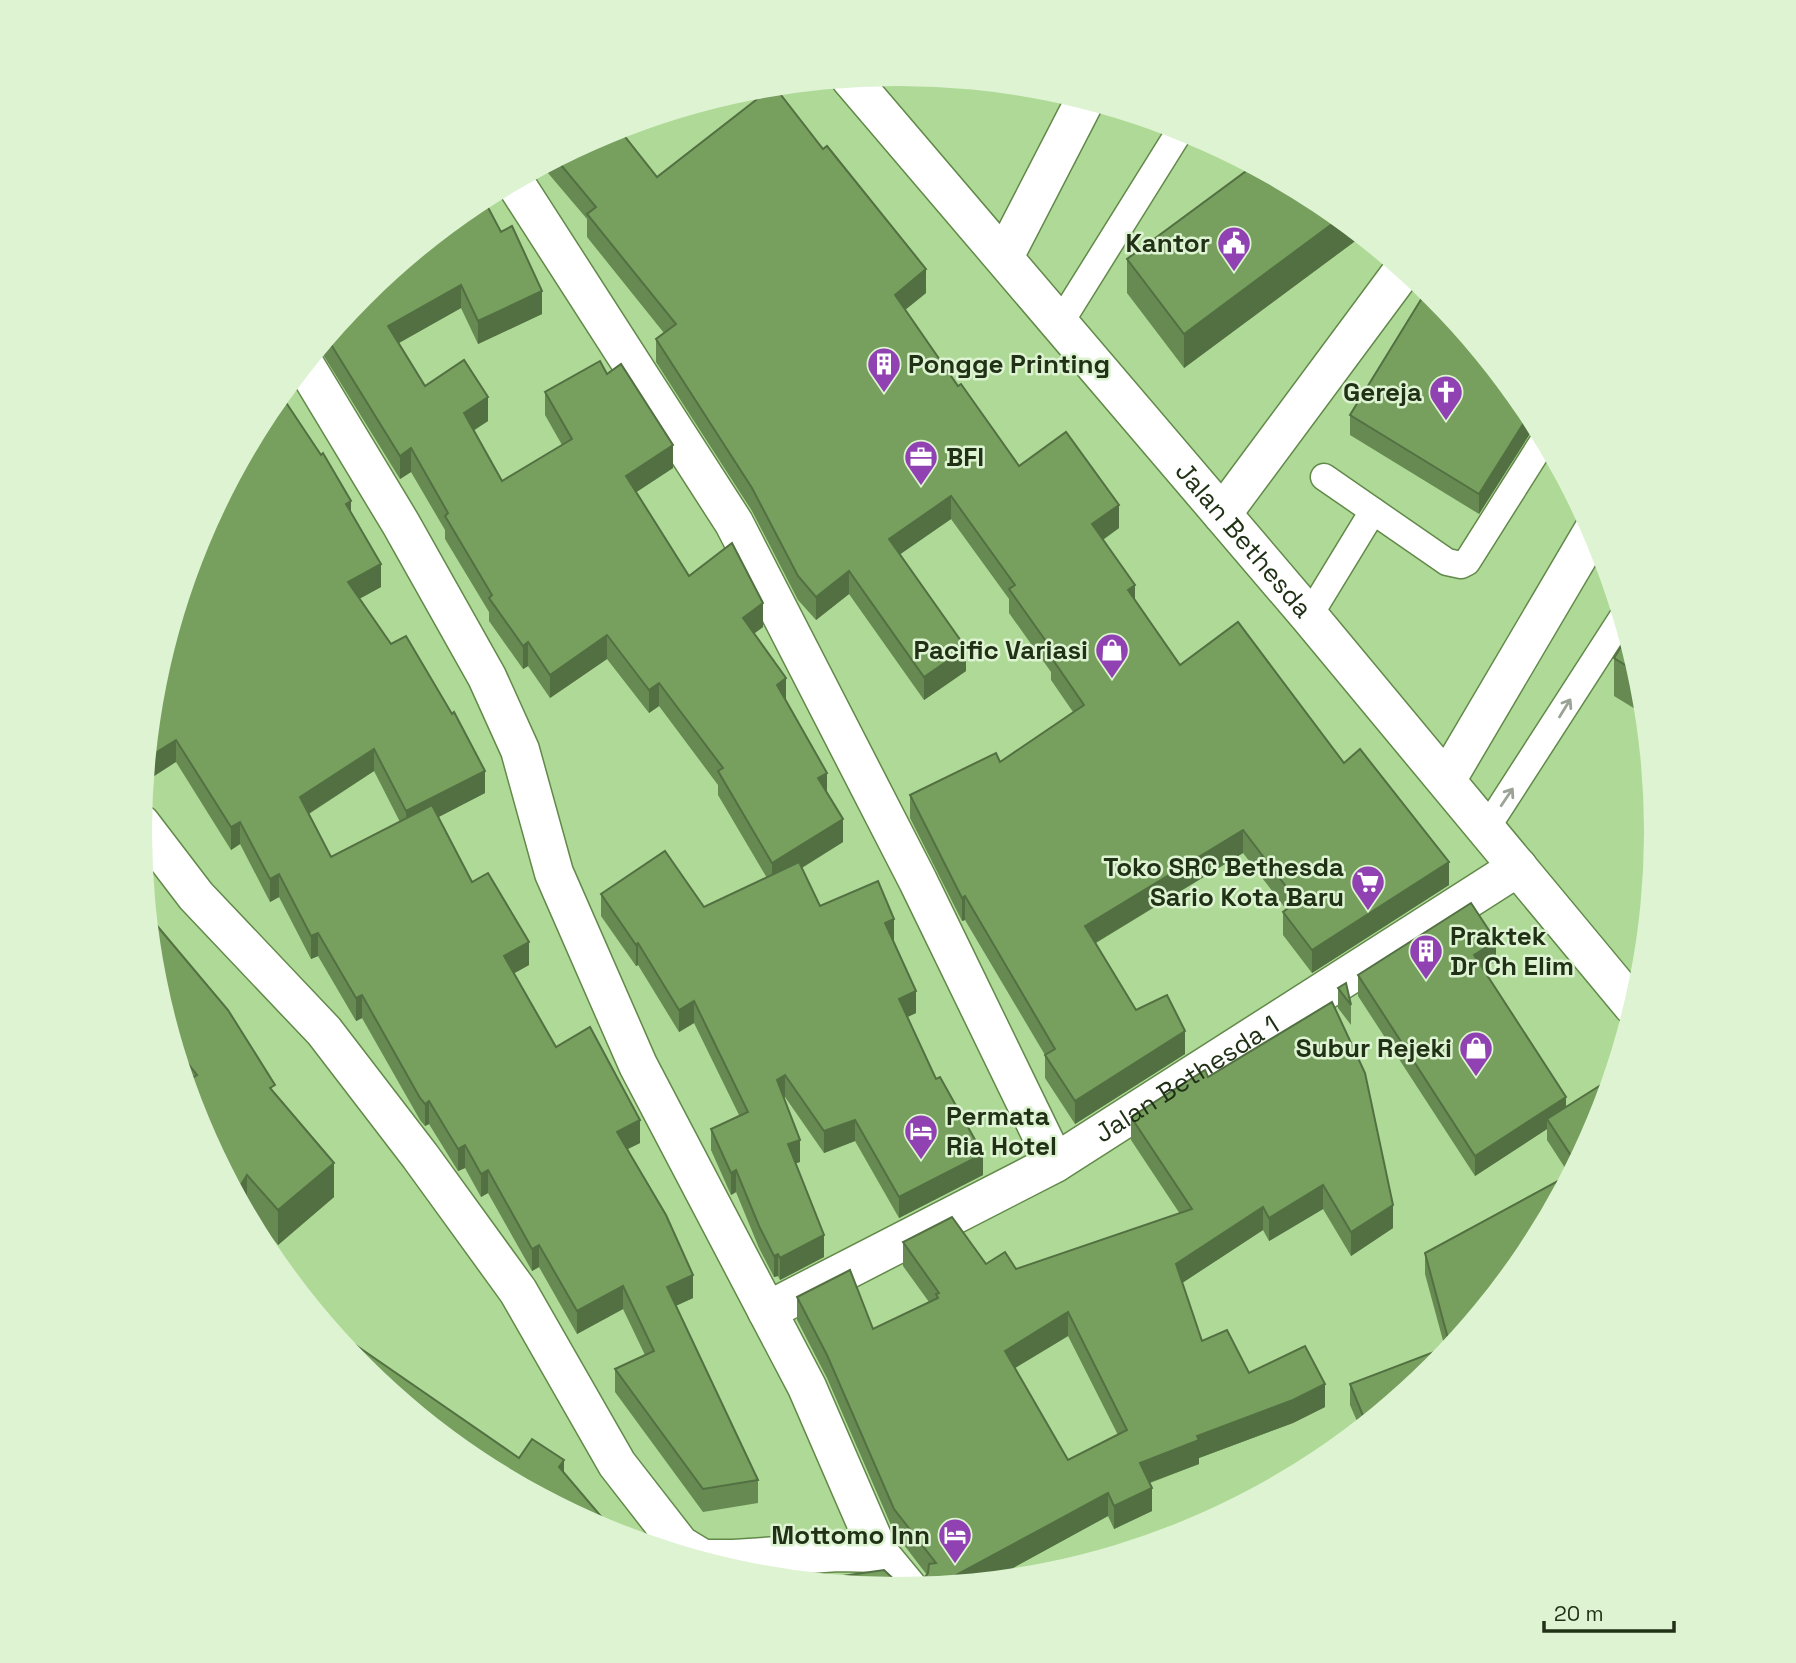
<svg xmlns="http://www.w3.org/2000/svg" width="1796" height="1663" font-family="'Space Grotesk',sans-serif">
  <rect width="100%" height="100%" fill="#aed996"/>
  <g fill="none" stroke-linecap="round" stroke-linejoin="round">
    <g stroke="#628949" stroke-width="29">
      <g id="lane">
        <polyline points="1060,323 1181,129"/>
        <polyline points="1324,477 1447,562 1461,565 1467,562 1544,440"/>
        <polyline points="1309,616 1373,511"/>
        <polyline points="1486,829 1622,618"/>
      </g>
    </g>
    <g stroke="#628949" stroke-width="41">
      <g id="street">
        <polyline points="514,181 734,523 918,881 1055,1163"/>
        <polyline points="1004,257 1085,100"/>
        <polyline points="305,365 401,524 487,677 520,750 554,873 638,1065 807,1387 879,1553 908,1588"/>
        <polyline points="1222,514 1403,270"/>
        <polyline points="1447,779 1593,531"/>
        <polyline points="141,824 196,896 324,1031 420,1156 518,1291 617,1464 680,1545 703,1559 734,1559 838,1552 879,1553"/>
        <path id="s1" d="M767,1311L1055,1163L1518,867"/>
      </g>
    </g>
    <g stroke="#628949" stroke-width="41">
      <g id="highway">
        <path id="s2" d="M850,78L1309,616L1633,1006"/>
      </g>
    </g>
    <use href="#lane" stroke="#fff" stroke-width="26"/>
    <use href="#street" stroke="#fff" stroke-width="38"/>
    <use href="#highway" stroke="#fff" stroke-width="38"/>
  </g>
  <g fill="#668a52" fill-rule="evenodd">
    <polygon points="608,131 620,131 657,177 926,293 905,310 958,386 1019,466 1119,528 1103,540 1135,601 1180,665 1344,763 1449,885 1312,973 1283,935 1283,912 1286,909 1243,853 1096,943 1136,1010 1185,1054 1075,1124 1045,1078 1045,1055 965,920 962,921 910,818 910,795 1000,762 1073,712 1051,680 1051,672 1009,613 1009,599 951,519 900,554 966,671 924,700 849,594 816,620 798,600 752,511 656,362 656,339 664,333 587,237 587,219 542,166"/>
    <polygon points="477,201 542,314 478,344 461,308 399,343 425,386 488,421 473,430 502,481 562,445 545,415 545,392 607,374 673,468 636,492 689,576 763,627 754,633 786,701 827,792 843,842 802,868 820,906 894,941 893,941 916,1013 907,1017 936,1079 983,1175 899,1218 855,1141 824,1153 785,1097 784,1098 800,1162 795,1163 824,1257 780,1280 778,1276 774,1277 759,1248 736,1192 731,1195 711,1150 711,1129 739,1115 694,1023 679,1032 638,965 636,966 601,916 601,894 704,907 767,878 718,795 718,785 659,706 649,713 607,659 550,698 528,666 523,669 489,621 489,612 445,539 445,530 411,472 400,479 319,348 362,295"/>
    <polygon points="1319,201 1362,236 1184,368 1127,293 1127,259"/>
    <polygon points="1350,415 1531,432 1479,514 1350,435"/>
    <path d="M351,513L381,587L359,599L485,793L438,817L472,882L529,965L514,973L556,1047L640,1143L628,1149L693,1298L675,1306L758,1480V1503L703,1512L615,1392V1369L645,1355L623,1309L577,1334L539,1267L532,1271L488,1193L481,1197L465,1168L458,1171L429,1124L425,1126L420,1120L362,1018L356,1021L318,956L311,959L279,897L270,902L240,844L231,850L176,762L155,683ZM374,771L400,822L331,857L309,814Z"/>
    <polygon points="1627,637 1642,684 1645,715 1614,696 1614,658"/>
    <polygon points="1496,961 1483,969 1566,1107 1598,1122 1528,1253 1434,1368 1360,1428 1350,1405 1350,1384 1445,1348 1425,1274 1425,1253 1569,1174 1547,1140 1547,1129 1475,1176 1358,996 1358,975"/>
    <polygon points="154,979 275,1093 334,1197 278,1245 247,1209 198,1121"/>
    <polygon points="1338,988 1351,1005 1351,1025 1338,1008"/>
    <path d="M1208,1077L1393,1228L1351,1256L1323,1209L1269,1241L1263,1230L1182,1283L1202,1341L1249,1373L1325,1407L1293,1423L1199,1458V1464L1150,1483L1152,1511L1114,1529L1108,1516L989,1581L898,1589L900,1585L911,1586L922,1581L927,1575L894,1532L827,1378L797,1320V1297L873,1329L929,1302L903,1266V1242L986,1264L1016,1269L1180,1214L1131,1140V1117ZM1068,1336L1118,1435L1068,1460L1015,1368Z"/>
  </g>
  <g fill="#537042">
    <polygon points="1340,218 1362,236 1184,368 1184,334"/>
    <polygon points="926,269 926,293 895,318 895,295"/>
    <polygon points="461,285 461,308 388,349 388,326"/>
    <polygon points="542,291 542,314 478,344 478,321"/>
    <polygon points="488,397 488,421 464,437 464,413"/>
    <polygon points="1530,413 1537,426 1531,432 1479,514 1479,494"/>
    <polygon points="673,445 673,468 626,499 626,476"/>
    <polygon points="411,448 411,472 400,479 400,456"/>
    <polygon points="951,496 951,519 889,562 889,539"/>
    <polygon points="351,501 351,524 346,504"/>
    <polygon points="1119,505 1119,528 1092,547 1092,524"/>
    <polygon points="381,564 381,587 348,605 348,582"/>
    <polygon points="849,571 849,594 816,620 816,597"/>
    <polygon points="1135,585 1135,608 1128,590"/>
    <polygon points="763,603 763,627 743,642 743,618"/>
    <polygon points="607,635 607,659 550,698 550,675"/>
    <polygon points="528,642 528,666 523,669 523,646"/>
    <polygon points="966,648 966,671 924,700 924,677"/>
    <polygon points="786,678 786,701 777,685"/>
    <polygon points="659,683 659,706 649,713 649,690"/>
    <polygon points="176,740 176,762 145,782 147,758"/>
    <polygon points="374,749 374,771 300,819 300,797"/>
    <polygon points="485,771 485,793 406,834 406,811"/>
    <polygon points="827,773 827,796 818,778"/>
    <polygon points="843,819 843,842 772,886 772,863"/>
    <polygon points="240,822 240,844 231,850 231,827"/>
    <polygon points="1243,830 1243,853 1085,949 1085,926"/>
    <polygon points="1449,862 1449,885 1312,973 1312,950"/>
    <polygon points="279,874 279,897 270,902 270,879"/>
    <polygon points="965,896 965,920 962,921 962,898"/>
    <polygon points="894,919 894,941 885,945 885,923"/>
    <polygon points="318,933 318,956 311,959 311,936"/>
    <polygon points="1496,941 1496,961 1474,975 1474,955"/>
    <polygon points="529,942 529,965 504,979 504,956"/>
    <polygon points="638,943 638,965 636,966 636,945"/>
    <polygon points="916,991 916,1013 899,1021 899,999"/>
    <polygon points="362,995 362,1018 356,1021 356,998"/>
    <polygon points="694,1001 694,1023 679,1032 679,1010"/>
    <polygon points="1185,1031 1185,1054 1075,1124 1075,1101"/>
    <polygon points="785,1075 785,1097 777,1102 777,1080"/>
    <polygon points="1566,1097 1566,1117 1547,1119 1547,1129 1475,1176 1475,1156"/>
    <polygon points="429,1101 429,1124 425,1126 425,1104"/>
    <polygon points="640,1120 640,1143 617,1154 617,1132"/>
    <polygon points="855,1120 855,1141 824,1153 824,1131"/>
    <polygon points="800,1140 800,1162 788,1166 788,1144"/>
    <polygon points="465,1145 465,1168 458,1171 458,1149"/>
    <polygon points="983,1154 983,1175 899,1218 899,1197"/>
    <polygon points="334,1163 334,1197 278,1245 278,1210"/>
    <polygon points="488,1170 488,1193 481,1197 481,1174"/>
    <polygon points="736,1170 736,1192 731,1195 731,1173"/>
    <polygon points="247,1175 247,1209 246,1211 236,1193"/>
    <polygon points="1323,1185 1323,1209 1269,1241 1269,1218"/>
    <polygon points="1393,1205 1393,1228 1351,1256 1351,1232"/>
    <polygon points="1263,1207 1263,1230 1176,1287 1176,1264"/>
    <polygon points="824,1235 824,1257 780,1280 780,1258"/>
    <polygon points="539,1245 539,1267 532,1271 532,1249"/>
    <polygon points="778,1254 778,1276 774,1277 774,1256"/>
    <polygon points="693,1275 693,1298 667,1310 667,1287"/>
    <polygon points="623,1286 623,1309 577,1334 577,1311"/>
    <polygon points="1068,1312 1068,1336 1005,1374 1005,1351"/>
    <polygon points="1325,1384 1325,1407 1293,1423 1199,1458 1199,1464 1140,1486 1140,1463 1197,1436"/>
    <polygon points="564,1460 564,1494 559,1467"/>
    <polygon points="1152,1488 1152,1511 1114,1529 1114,1506"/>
    <polygon points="1108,1493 1108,1516 989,1581 936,1586"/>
    <polygon points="605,1521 605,1530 600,1528"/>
  </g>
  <g fill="#77a05f" stroke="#537042" stroke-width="2" fill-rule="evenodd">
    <polygon points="774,86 823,149 827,146 926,269 895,295 958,386 961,384 1019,466 1066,432 1119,505 1092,524 1135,585 1128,590 1180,665 1238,622 1344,763 1360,749 1449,862 1312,950 1283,912 1297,901 1243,830 1085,926 1136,1010 1167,995 1185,1031 1075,1101 1045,1055 1055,1049 965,896 962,898 910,795 996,753 1000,762 1084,705 1051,657 1055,654 1009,589 1015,585 951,496 889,539 966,648 924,677 849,571 816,597 798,576 752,488 656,339 676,324 587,214 596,207 556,159 608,131 618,128 657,177"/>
    <polygon points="1253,166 1319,201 1340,218 1184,334 1127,259"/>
    <polygon points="483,198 501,232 512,226 542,291 478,321 461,285 388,326 425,386 464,360 488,397 464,413 502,481 572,439 545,392 600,361 607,374 621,364 673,445 626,476 689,576 732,543 763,603 743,618 786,678 777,685 827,773 818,778 843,819 772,863 718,771 723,768 659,683 649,690 607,635 550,675 528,642 523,646 489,598 492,595 445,516 448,513 411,448 400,456 327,338 362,295 477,201"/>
    <polygon points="1425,293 1440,302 1530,413 1479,494 1350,415"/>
    <polygon points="281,395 321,455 323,453 351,501 346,504 381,564 348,582 391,644 406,636 452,714 454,712 485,771 406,811 374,749 300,797 331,857 432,805 472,882 488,873 529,942 504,956 556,1047 590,1027 640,1120 617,1132 666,1215 693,1275 667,1287 758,1480 703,1489 615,1369 654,1351 623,1286 577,1311 539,1245 532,1249 488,1170 481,1174 465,1145 458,1149 429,1101 425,1104 420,1098 362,995 356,998 318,933 311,936 279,874 270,879 240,822 231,827 176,740 147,758 155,683 198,541 268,410"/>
    <polygon points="1627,637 1638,673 1614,658"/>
    <polygon points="665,851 704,907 799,862 820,906 878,881 894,919 885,923 916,991 899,999 936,1079 940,1077 983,1154 899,1197 855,1120 824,1131 785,1075 777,1080 800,1140 788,1144 824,1235 780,1258 778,1254 774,1256 759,1226 736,1170 731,1173 711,1129 748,1112 694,1001 679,1010 638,943 636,945 601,894"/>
    <polygon points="1471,903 1496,941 1474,955 1566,1097 1475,1156 1358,975"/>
    <polygon points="148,915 228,1010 275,1085 270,1088 334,1163 278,1210 247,1175 236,1193 198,1121 186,1082 197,1075 175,1047 154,979"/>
    <polygon points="1346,983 1351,1005 1338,988"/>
    <path d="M1332,1002L1365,1073L1393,1205L1351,1232L1323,1185L1269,1218L1263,1207L1176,1264L1202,1341L1227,1330L1249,1373L1305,1346L1325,1384L1293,1400L1197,1436L1199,1440L1140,1463L1152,1488L1114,1506L1108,1493L936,1586L898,1589L807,1581L884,1570L900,1585L911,1586L922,1581L928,1573L929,1564L936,1563L894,1509L827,1355L797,1297L850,1270L873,1329L938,1298L936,1294L939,1293L903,1242L952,1217L986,1264L1005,1252L1016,1269L1192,1209L1131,1117L1205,1070L1208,1077ZM1068,1312L1127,1430L1068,1460L1005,1351Z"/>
    <polygon points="1612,1078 1598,1122 1576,1163 1547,1119"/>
    <polygon points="1571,1174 1528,1253 1434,1368 1366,1423 1350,1384 1450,1346 1425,1253"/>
    <polygon points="328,1326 519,1458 532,1439 564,1460 559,1467 605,1521 600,1528 477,1462 362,1367"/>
  </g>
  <defs><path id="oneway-shaft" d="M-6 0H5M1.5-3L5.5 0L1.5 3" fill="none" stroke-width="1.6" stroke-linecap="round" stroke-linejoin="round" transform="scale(1.75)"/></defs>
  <g stroke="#9ba296">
    <use href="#oneway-shaft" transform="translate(1565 708) rotate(-58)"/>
    <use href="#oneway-shaft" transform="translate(1507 797) rotate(-56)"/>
  </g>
  <defs>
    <g id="civic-pin" transform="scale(1.75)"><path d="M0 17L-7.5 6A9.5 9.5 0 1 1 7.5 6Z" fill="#9142b2" stroke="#ddf3d1"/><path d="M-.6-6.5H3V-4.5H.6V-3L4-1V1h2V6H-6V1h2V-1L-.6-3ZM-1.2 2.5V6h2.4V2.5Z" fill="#fff"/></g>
    <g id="building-pin" transform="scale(1.75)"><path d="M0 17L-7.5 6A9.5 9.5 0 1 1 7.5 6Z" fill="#9142b2" stroke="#ddf3d1"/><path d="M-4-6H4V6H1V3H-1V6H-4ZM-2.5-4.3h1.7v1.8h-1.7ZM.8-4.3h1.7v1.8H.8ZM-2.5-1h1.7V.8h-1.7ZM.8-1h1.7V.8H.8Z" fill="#fff"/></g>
    <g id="church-pin" transform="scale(1.75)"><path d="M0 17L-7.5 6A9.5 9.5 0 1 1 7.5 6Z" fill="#9142b2" stroke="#ddf3d1"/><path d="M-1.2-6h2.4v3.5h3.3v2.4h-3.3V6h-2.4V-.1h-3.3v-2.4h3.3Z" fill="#fff"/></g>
    <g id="office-pin" transform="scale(1.75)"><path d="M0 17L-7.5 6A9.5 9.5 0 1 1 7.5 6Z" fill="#9142b2" stroke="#ddf3d1"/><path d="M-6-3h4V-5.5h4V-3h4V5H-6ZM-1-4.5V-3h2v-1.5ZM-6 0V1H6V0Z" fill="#fff"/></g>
    <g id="shop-pin" transform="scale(1.75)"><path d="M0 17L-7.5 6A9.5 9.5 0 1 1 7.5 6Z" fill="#9142b2" stroke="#ddf3d1"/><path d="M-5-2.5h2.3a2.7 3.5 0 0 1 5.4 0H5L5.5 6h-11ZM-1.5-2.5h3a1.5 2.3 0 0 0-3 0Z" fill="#fff"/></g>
    <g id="supermarket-pin" transform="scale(1.75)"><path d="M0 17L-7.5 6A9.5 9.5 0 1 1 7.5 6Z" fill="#9142b2" stroke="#ddf3d1"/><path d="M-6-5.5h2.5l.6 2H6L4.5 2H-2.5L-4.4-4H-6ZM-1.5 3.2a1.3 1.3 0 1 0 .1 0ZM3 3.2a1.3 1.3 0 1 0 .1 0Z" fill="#fff"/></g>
    <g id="hotel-pin" transform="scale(1.75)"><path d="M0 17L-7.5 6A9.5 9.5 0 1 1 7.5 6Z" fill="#9142b2" stroke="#ddf3d1"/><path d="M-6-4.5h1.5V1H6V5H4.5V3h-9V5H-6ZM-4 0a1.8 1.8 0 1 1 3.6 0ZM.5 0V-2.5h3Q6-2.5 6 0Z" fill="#fff"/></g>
  </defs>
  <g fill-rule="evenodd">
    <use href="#civic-pin" x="1234" y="243"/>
    <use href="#building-pin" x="884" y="364"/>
    <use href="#church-pin" x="1446" y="392"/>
    <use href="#office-pin" x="921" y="457"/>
    <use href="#shop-pin" x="1112" y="650"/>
    <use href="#supermarket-pin" x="1368" y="882"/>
    <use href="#building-pin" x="1426" y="951"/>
    <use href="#shop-pin" x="1476" y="1048"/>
    <use href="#hotel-pin" x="921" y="1131"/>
    <use href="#hotel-pin" x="955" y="1535"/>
  </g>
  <g text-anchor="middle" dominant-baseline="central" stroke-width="5" stroke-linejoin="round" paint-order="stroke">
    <g font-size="26" font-weight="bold" fill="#203116" stroke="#ddf3d1" text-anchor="end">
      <text x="1210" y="243">Kantor</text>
      <text x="908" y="364" text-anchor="start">Pongge Printing</text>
      <text x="1422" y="392">Gereja</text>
      <text x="946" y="457" text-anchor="start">BFI</text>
      <text x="1088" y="650">Pacific Variasi</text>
      <text x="1344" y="867">Toko SRC Bethesda<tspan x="1344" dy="30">Sario Kota Baru</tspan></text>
      <text x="1450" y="936" text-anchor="start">Praktek<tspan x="1450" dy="30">Dr Ch Elim</tspan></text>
      <text x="1452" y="1048">Subur Rejeki</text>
      <text x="946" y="1116" text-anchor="start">Permata<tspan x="946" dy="30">Ria Hotel</tspan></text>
      <text x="930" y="1535">Mottomo Inn</text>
    </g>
    <g font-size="26" fill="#203116" stroke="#ddf3d1">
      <text stroke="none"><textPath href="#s2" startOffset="607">Jalan Bethesda</textPath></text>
      <text stroke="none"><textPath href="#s1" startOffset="480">Jalan Bethesda 1</textPath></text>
    </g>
  </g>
  <path d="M0 0H1796V1663H0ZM897 86H899A745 745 0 0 1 1644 831V832A745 745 0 0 1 899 1577H897A745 745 0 0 1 152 832V831A745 745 0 0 1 897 86Z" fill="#ddf3d1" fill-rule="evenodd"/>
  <path d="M1544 1621v10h130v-10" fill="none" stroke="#203116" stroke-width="3.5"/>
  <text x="1554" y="1621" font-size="21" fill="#203116" stroke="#ddf3d1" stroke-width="5" paint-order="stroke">20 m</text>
</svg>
